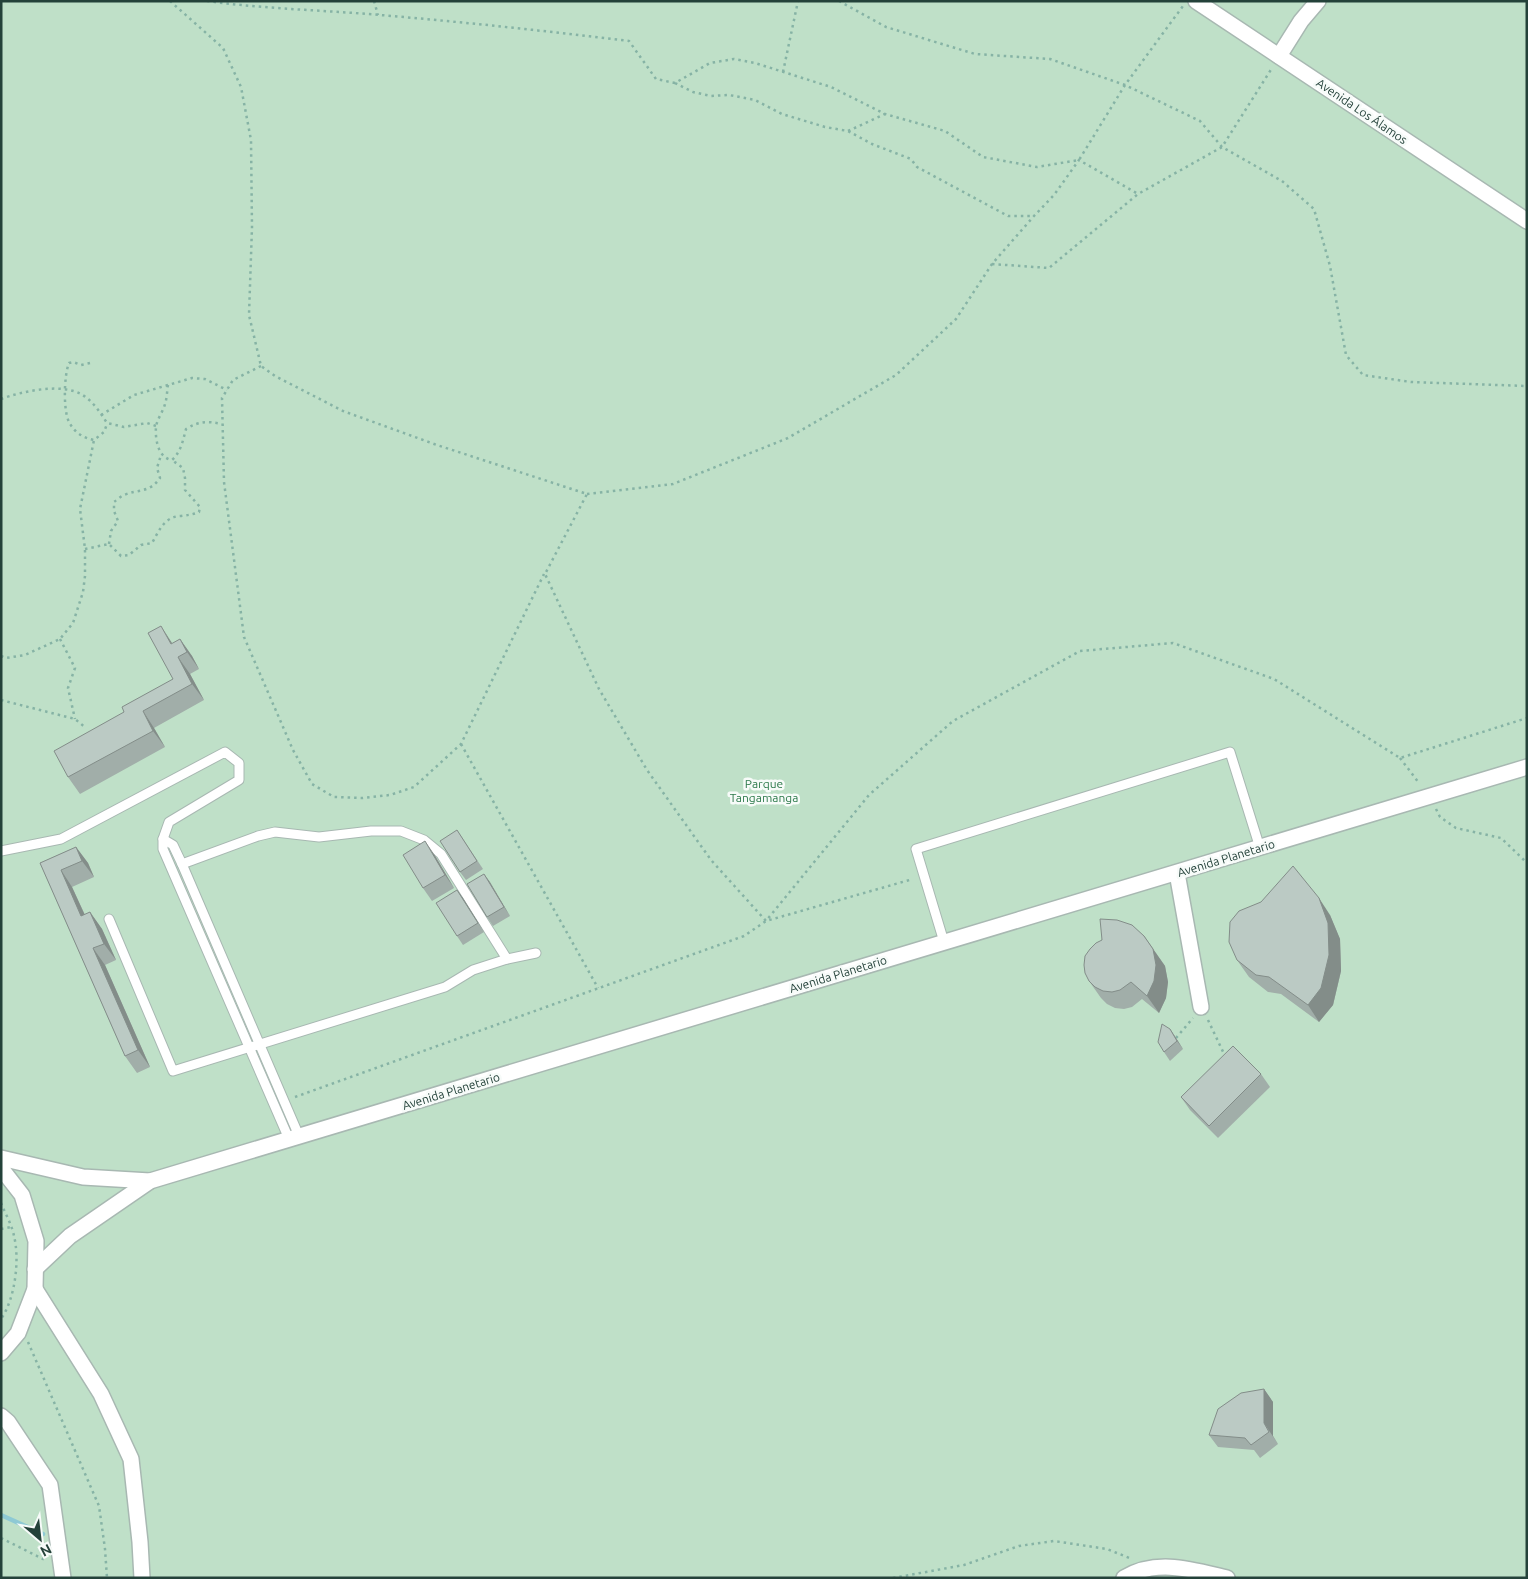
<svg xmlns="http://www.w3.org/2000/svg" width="1528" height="1579" font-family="Ubuntu,sans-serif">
  <rect width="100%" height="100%" fill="#e6efeb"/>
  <rect fill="#bfe0c8" x="1" y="1" width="1526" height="1577"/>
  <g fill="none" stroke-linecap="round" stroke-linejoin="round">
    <polyline stroke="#8ec9d4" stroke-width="4.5" points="1,1515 43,1534"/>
    <g stroke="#a8b8b2" stroke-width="11">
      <g id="lane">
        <polyline points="163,839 173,845 182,864 299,1136"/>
        <polyline points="1,851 61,839 225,752 239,763 239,780 169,822 163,839 163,849 289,1139"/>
        <polyline points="182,864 258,836 275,832 319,837 371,831 401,831 424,840 441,854 507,959"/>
        <polyline points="109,919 173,1071 445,987 473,970 507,959 536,953"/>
        <polyline points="944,942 916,849 1230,752 1260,848"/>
      </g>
    </g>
    <g stroke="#a8b8b2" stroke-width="18">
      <g id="street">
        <polyline points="1196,1 1527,221"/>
        <polyline points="1279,56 1301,21 1318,1"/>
        <polyline points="1177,873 1201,1007"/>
        <polyline points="1,1158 83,1177 150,1181"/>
        <polyline points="1,1168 22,1195 36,1241 35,1289 18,1333 1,1353"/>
        <polyline points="35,1269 70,1236 150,1181 1527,767"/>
        <polyline points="35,1289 101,1394 131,1459 140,1542 142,1578"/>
        <polyline points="1,1416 8,1422 50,1485 63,1578"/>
        <path d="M1124,1578C1157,1558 1193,1570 1227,1578"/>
      </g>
    </g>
    <g stroke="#86b3a5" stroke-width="2.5" stroke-dasharray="2.5 4" stroke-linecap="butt">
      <polyline points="170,1 223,48 241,87 251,140 252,227 249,315 261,366 275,376 343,411 437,445 587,494 545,574 599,689 647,770 711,860 766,921 869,795 953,721 1080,651 1173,643 1274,679 1400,758 1527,718"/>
      <path d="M207,1C265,9 322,10 380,15C464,22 546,31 629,41L656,79L675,83L710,63L734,59L755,63L831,87L885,114L945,131L983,157L1037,167L1079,160L1125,85L1183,6"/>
      <polyline points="374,1 378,15"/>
      <polyline points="839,1 886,27 975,54 1050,59 1125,85 1200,121 1222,147 1282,181 1314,209 1330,266 1346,355 1363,375 1411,382 1527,386"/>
      <polyline points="783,72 798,1"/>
      <polyline points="675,83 693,92 711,96 729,95 755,100 782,114 825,127 848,131 872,144 911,159 917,167 1008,216 1034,216"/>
      <polyline points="848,131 885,114"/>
      <polyline points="992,264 1049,268 1138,194 1222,147 1272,68"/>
      <path d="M90,363L81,365L73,362L69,363C64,375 63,410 69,422C74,432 83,438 94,440L104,432L107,424"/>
      <polyline points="261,366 233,380 222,398 224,482 244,637 293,750 312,784 334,797 363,798 390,795 414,787 461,744 544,574"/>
      <path d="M168,385C167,391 167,398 165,404C163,412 157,419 156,427C155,439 158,458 172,460C181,452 183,440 186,429C199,421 208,421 222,424"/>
      <path d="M1,399C23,391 60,383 81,394C93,401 100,412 107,423L124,427L147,423L156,426"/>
      <polyline points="101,415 134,395 192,378 205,379 227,390"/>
      <polyline points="587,494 673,484 788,438 896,375 956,319 992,264 1034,216 1054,195 1079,160 1138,194"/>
      <path d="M109,544L111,531L118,521L114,511V502C117,500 121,496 124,495C138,489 150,493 160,478L157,468L161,455"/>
      <path d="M85,549L109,544L121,556L129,555L141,545L152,543C159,531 164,517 180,516C187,515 192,515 199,512L200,507L185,490V478L183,468L172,460"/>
      <polyline points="60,639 75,668 68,688 75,719"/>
      <polyline points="1,656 6,658 25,655 60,639 73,623 83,592 85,576 85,549 80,509 94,440"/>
      <polyline points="1,700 75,719 86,728"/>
      <polyline points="461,744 598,988"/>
      <polyline points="1400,758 1419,783"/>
      <polyline points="1436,809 1440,817 1456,828 1501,838 1527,863"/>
      <polyline points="1208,1020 1225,1056"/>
      <polyline points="1176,1038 1193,1018"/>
      <polyline points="295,1097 744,936 766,921 913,879"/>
      <path d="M1,1203C5,1213 12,1225 14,1236C20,1260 15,1299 1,1319"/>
      <polyline points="1,1229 11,1227"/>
      <polyline points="28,1342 99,1506 105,1549 107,1578"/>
      <polyline points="1,1538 45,1560"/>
      <polyline points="893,1578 964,1565 1019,1546 1054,1541 1107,1549 1132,1559"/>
    </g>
    <use href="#lane" stroke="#fff" stroke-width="9"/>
    <use href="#street" stroke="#fff" stroke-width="15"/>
  </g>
  <g fill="#a1aea9">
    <polygon points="180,639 192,656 199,669 190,674 204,700 154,728 165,747 80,794 68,777 124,712 173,679 173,643"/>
    <polygon points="457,830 483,869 466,880 460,872"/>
    <polygon points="76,847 88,863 94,877 72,887 85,915 90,912 102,929 116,960 105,965 150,1067 137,1073 125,1056 40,863"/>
    <polygon points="434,854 454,888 432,901 423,888"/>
    <polygon points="484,874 510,916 493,926 487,917"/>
    <polygon points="457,890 484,932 463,945 457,936"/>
    <polygon points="1330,915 1340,939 1341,971 1333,1005 1319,1022 1281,994 1268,992 1249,977 1237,960"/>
    <polygon points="1144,936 1165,966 1168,982 1166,998 1159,1013 1142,999 1132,1007 1124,1009 1115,1008 1107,1004 1101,998 1089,981 1102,940"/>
    <polygon points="1170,1029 1176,1038 1183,1049 1170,1061 1164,1052"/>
    <polygon points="1261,1074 1270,1087 1218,1138 1190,1110 1181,1097"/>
    <polygon points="1264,1389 1273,1402 1273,1436 1278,1444 1260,1458 1254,1450 1218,1447 1209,1435"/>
  </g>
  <g fill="#838d89">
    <polygon points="161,626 172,643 171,644"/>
    <polygon points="180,639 192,656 199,669 187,652"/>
    <polygon points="178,657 190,674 204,700 192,684"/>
    <polygon points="143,711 154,728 165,747 153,731"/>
    <polygon points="425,841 434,854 454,888 445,875"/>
    <polygon points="76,847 88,863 94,877 82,861"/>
    <polygon points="61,870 72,887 93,933 81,916"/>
    <polygon points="484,874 490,882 510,916 504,907"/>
    <polygon points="457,890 463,898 484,932 478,923"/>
    <polygon points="1319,898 1330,915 1340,939 1341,971 1333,1005 1319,1022 1308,1005"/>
    <polygon points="90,912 102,929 116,960 104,944"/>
    <polygon points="1144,936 1165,966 1168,982 1166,998 1159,1013 1147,996"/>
    <polygon points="93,948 105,965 150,1067 138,1050"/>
    <polygon points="1170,1029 1176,1038 1183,1049 1177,1041"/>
    <polygon points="1264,1389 1273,1402 1273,1436 1278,1444 1264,1423"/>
  </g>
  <g fill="#bbcac4" stroke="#838d89">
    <polygon points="161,626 171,644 180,639 187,652 178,657 192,684 143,711 153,731 68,777 54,751 124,712 122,707 173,679 148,633"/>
    <polygon points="457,830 477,861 460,872 440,841"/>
    <polygon points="425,841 445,875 423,888 403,855"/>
    <polygon points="76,847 82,861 61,870 81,916 90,912 104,944 93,948 138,1050 125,1056 40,863"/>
    <polygon points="1293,866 1319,898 1328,923 1329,955 1321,988 1308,1005 1269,977 1256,975 1237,960 1229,942 1230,922 1239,911 1261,902"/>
    <polygon points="484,874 504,907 487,917 467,884"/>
    <polygon points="457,890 478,923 457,936 436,903"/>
    <polygon points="1100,919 1117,920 1132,925 1144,936 1153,949 1156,965 1154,981 1147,996 1131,982 1120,990 1112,992 1103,991 1095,987 1089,981 1085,973 1084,965 1085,956 1090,949 1096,943 1102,940"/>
    <polygon points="1162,1024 1170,1029 1177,1041 1164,1052 1158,1042"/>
    <polygon points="1233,1046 1261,1074 1209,1126 1181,1097"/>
    <polygon points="1264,1389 1264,1423 1269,1432 1251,1445 1245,1438 1209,1435 1218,1409 1241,1393"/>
  </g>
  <g text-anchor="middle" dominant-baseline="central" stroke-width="5" stroke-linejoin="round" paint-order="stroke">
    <g font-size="12" fill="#24423a" stroke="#f7fbf9">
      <text transform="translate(1362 111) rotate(34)">Avenida Los Álamos</text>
      <text transform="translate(1226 858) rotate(-17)">Avenida Planetario</text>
      <text transform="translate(838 974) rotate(-17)">Avenida Planetario</text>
      <text transform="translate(451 1091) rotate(-17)">Avenida Planetario</text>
    </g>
    <g font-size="12" fill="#2d7a4b" stroke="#f7fbf9">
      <text x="764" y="783">Parque<tspan x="764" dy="14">Tangamanga</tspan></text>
    </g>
  </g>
  <rect width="1528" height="1579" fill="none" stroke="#24423a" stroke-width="5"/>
  <g transform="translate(40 1539) rotate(152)" stroke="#f7fbf9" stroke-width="4" paint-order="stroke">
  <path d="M0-4L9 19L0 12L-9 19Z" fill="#24423a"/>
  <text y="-8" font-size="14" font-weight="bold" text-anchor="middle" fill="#24423a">N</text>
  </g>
</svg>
